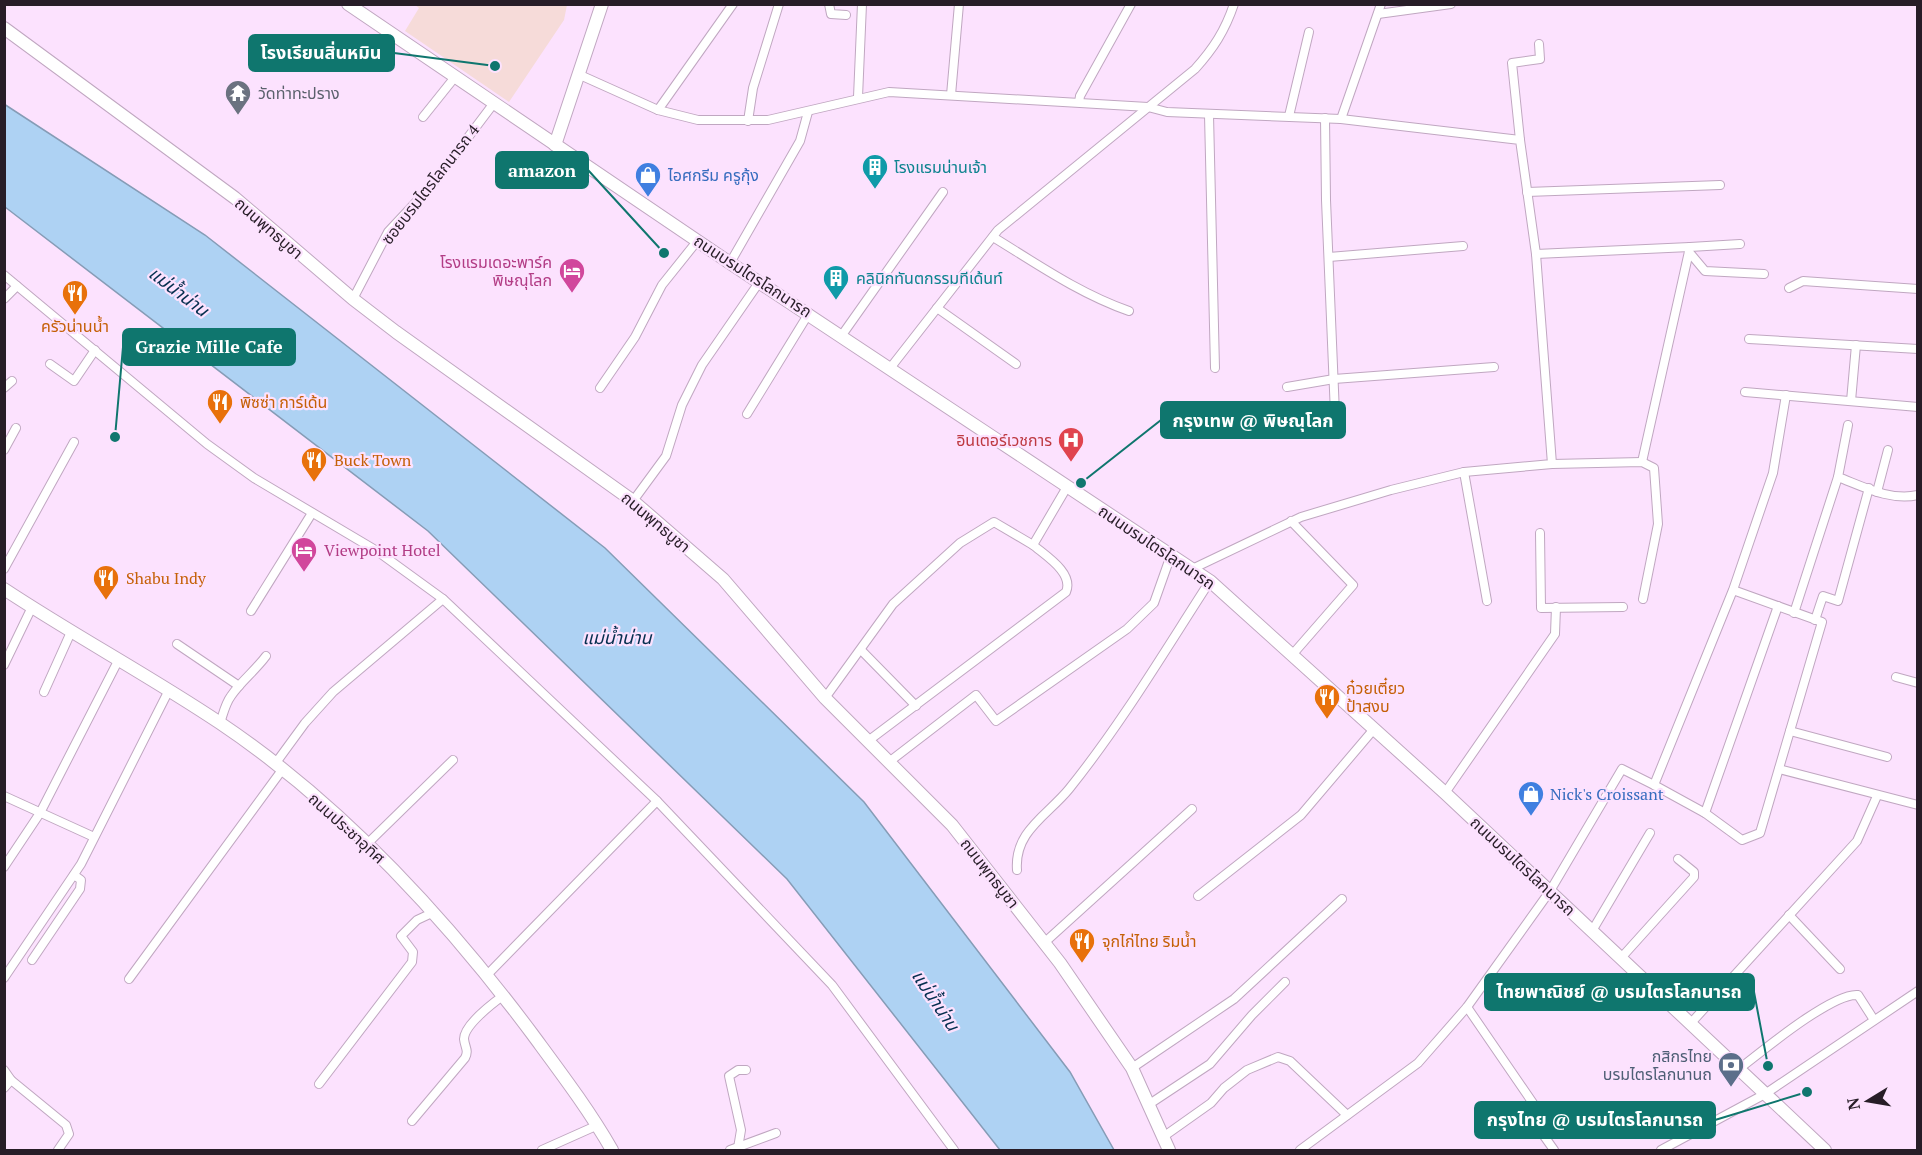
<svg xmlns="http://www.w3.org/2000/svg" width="1922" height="1155" font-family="'PT Serif','Noto Sans Thai',serif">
  <rect width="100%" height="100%" fill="#fce2fe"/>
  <polygon fill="#f6dbd9" points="415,5 567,5 564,20 509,102 405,31 419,8"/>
  <polygon fill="#aed2f3" stroke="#869cb6" stroke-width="1.5" points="4,104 205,235 605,548 864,802 1070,1072 1114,1150 1000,1150 787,879 428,531 5,207"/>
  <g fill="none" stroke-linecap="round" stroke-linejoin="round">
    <g stroke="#c0a7c1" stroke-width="10">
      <g id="street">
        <polyline points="829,4 831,14 846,15"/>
        <polyline points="1378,14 1451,4"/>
        <polyline points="580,75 658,110 698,120 768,120 889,92 1148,107 1167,112 1341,119 1520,140 1536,254 1552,464 1464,472 1391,490 1301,517 1192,569"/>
        <polyline points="951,95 959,4"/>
        <polyline points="858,97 862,4"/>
        <polyline points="1079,102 1080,96 1131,4"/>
        <polyline points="658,110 733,4"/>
        <polyline points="1209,115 1215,368"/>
        <polyline points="1289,116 1309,32"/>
        <polyline points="423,117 455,77"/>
        <polyline points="1325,118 1326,200 1335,414"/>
        <polyline points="1341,119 1381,4"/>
        <polyline points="748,121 753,88 779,4"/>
        <polyline points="1520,140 1512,63 1540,59 1539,44"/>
        <polyline points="1527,192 1720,185"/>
        <path d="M993,237C1037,264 1080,294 1129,311"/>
        <polyline points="1689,252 1705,271 1764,274"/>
        <polyline points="1536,254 1690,247"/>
        <polyline points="1329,257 1463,246"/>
        <polyline points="730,263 800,141 808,112"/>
        <polyline points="4,275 207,444 254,478 377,551 443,599 657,801 832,985 954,1150"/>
        <polyline points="1789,288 1803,281 1918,289"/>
        <polyline points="4,299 17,286"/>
        <polyline points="353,299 388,232 432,185 494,103"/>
        <polyline points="937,308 1016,364"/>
        <polyline points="842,335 943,192"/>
        <polyline points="1749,339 1918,349"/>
        <polyline points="50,364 74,381 95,350"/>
        <path d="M891,367L998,230L1195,69C1213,49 1225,31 1234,4"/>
        <polyline points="1287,387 1334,379 1494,367"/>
        <polyline points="4,388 12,381"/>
        <polyline points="600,388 635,337 662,285 698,240"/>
        <polyline points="1745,392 1918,407"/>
        <polyline points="1851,401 1856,345"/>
        <polyline points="747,414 809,313"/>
        <polyline points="4,450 16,428"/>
        <polyline points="1642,462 1690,247 1740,244"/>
        <polyline points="1552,464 1642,462 1654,468 1658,524 1643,599"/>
        <polyline points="1464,472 1487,601"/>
        <path d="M1838,477C1864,487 1890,501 1918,495"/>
        <polyline points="1877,492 1888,450"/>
        <polyline points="633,501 666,456 682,405 702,365 760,281"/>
        <polyline points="1291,521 1353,585 1292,655"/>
        <polyline points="1540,533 1541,608 1623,607"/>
        <polyline points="4,569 74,442"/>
        <polyline points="1733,590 1822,622 1760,833 1742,840 1705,813 1654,785 1733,590 1773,473 1786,395"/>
        <polyline points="251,611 312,513"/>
        <polyline points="1794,613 1838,477 1848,425"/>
        <polyline points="1815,620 1823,596 1838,601 1869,488"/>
        <polyline points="177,644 239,686"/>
        <polyline points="861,650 916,706"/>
        <polyline points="4,665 32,607"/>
        <polyline points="1896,677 1918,683"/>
        <polyline points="44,692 71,632"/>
        <polyline points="825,698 893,604 960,543 994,522 1033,545"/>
        <path d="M220,723C223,715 225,704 231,696C241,681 255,671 266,656"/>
        <polyline points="1790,731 1887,757"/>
        <path d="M868,741L1066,592C1074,573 1046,556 1033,545L1067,487"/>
        <polyline points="889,762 976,695 996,721 1127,629 1154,603 1171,555"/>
        <polyline points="275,764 305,723 333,692 443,599"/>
        <polyline points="1779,769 1918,805"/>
        <polyline points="1445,793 1555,634 1556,607"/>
        <polyline points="4,796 94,837"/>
        <polyline points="1705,813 1778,606"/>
        <polyline points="368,843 453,760"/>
        <polyline points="4,867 40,813 118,661"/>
        <path d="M1017,870C1014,831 1048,815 1069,789C1122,723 1164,652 1210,581"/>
        <polyline points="1198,896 1301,815 1374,729"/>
        <polyline points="1789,915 1840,969"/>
        <polyline points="1592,931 1650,833"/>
        <polyline points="1044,943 1192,809"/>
        <polyline points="1621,958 1694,877 1694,872 1678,859"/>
        <polyline points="32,960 80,889 81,880 74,875"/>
        <polyline points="488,974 657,801"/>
        <polyline points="4,978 81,864 168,692"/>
        <polyline points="129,979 282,770"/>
        <polyline points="1467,1007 1537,1109"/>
        <polyline points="1691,1023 1857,841 1877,796"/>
        <polyline points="1132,1068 1234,999 1342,899"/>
        <path d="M1739,1069C1761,1052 1833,992 1858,995L1874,1020"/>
        <polyline points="4,1070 11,1080 4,1088"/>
        <polyline points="11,1080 66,1125 69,1134 58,1150"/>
        <polyline points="319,1084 412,962 413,952 401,936 417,920 432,913"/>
        <polyline points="1148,1105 1210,1064 1252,1015 1285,982"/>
        <path d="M412,1121L465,1058C469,1050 465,1048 464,1039C464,1025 493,1003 504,995"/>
        <polyline points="1537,1126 1554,1150"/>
        <polyline points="1163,1137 1211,1103 1224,1088 1247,1070 1278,1057 1290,1061 1347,1115"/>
        <polyline points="738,1148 741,1130 729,1076 738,1070 746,1070"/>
        <polyline points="542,1150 598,1125"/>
        <polyline points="730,1150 776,1133"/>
        <polyline points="1300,1150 1418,1063 1467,1007 1550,891 1622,769 1654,785"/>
        <polyline points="1661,1150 1765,1094 1918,991"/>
      </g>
    </g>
    <g stroke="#c0a7c1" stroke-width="14">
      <g id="secondary">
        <polyline points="348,4 730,263 1210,581 1445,793 1825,1150"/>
        <polyline points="4,28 235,198 353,299 396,332 633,501 723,579 825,698 952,825 1060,963 1132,1068 1169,1150"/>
        <polyline points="555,145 602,4"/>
        <path d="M4,589C75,636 150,676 220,723C342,805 445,917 533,1035C561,1073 589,1110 612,1150"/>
      </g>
    </g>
    <use href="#street" stroke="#fff" stroke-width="8"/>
    <use href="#secondary" stroke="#fff" stroke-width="12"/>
  </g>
  <defs>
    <g id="temple-pin" transform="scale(1.35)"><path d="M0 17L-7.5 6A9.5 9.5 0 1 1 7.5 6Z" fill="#6b7280" stroke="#fce2fe"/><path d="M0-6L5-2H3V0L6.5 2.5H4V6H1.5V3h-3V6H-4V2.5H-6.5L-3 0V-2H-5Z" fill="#fff"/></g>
    <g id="building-pin" transform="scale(1.35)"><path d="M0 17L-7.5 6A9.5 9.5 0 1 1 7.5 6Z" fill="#0f9aa8" stroke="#fce2fe"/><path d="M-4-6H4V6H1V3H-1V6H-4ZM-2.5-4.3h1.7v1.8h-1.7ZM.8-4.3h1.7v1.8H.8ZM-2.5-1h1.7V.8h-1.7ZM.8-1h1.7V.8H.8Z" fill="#fff"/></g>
    <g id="shop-pin" transform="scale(1.35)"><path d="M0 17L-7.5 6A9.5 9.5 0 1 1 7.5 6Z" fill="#3f7fe0" stroke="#fce2fe"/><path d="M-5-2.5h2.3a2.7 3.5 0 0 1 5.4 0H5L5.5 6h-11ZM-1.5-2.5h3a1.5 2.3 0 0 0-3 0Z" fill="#fff"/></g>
    <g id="hotel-pin" transform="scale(1.35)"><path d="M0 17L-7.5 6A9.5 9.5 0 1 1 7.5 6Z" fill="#d1479c" stroke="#fce2fe"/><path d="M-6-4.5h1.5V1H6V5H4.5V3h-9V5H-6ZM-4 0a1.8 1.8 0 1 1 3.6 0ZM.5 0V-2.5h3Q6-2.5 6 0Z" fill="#fff"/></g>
    <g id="restaurant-pin" transform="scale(1.35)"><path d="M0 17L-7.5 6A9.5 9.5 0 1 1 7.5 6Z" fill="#e8710a" stroke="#fce2fe"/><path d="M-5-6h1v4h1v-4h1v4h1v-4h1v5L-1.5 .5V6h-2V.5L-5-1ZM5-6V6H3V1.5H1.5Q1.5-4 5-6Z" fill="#fff"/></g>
    <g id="hospital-pin" transform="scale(1.35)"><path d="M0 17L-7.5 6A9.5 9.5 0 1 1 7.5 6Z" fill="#e0444e" stroke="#fce2fe"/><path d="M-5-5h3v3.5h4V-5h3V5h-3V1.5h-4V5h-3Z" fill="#fff"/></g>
    <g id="bank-pin" transform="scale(1.35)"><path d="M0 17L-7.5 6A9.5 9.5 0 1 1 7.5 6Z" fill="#5c6f8a" stroke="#fce2fe"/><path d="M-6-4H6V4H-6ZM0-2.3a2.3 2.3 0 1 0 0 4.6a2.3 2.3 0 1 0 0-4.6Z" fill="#fff"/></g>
  </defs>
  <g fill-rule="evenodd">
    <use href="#temple-pin" x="238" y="93"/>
    <use href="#building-pin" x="875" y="167"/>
    <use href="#shop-pin" x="648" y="175"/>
    <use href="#hotel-pin" x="572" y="271"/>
    <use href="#building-pin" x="836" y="278"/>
    <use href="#restaurant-pin" x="75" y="293"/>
    <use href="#restaurant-pin" x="220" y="402"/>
    <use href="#hospital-pin" x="1071" y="440"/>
    <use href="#restaurant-pin" x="314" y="460"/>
    <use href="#hotel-pin" x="304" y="550"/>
    <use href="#restaurant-pin" x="106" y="578"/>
    <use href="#restaurant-pin" x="1327" y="697"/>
    <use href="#shop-pin" x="1531" y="794"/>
    <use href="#restaurant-pin" x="1082" y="941"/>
    <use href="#bank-pin" x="1731" y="1065"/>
  </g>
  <g text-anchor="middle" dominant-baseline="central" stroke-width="4.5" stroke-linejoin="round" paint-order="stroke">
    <g font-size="16" fill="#5b616d" stroke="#fce2fe" text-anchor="start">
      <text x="258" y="93">วัดท่าทะปราง</text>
    </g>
    <g font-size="16" fill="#0d838f" stroke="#fce2fe" text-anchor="start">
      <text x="894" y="167">โรงแรมน่านเจ้า</text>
      <text x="856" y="278">คลินิกทันตกรรมทีเด้นท์</text>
    </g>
    <g font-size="16" fill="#366cbe" stroke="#fce2fe" text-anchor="start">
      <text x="668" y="175">ไอศกรีม ครูกุ้ง</text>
      <text x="1550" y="794">Nick's Croissant</text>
    </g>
    <g font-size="16" fill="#271d27" stroke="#fce2fe">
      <text transform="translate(430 184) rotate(-52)">ซอยบรมไตรโลกนารถ 4</text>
      <text transform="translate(269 228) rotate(41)">ถนนพุทธบูชา</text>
      <text transform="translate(753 276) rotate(33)">ถนนบรมไตรโลกนารถ</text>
      <text transform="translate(656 522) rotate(40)">ถนนพุทธบูชา</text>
      <text transform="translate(1157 547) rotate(34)">ถนนบรมไตรโลกนารถ</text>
      <text transform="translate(347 828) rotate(42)">ถนนประชาอุทิศ</text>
      <text transform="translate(1523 866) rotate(43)">ถนนบรมไตรโลกนารถ</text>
      <text transform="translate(990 873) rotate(52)">ถนนพุทธบูชา</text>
    </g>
    <g font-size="16" fill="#b23c85" stroke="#fce2fe" text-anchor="end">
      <text x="552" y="262">โรงแรมเดอะพาร์ค<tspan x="552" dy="18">พิษณุโลก</tspan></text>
      <text x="324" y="550" text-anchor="start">Viewpoint Hotel</text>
    </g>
    <g font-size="16" fill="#c56008" stroke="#fce2fe" text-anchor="start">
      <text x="75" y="326" text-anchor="middle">ครัวน่านน้ำ</text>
      <text x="240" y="402">พิซซ่า การ์เด้น</text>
      <text x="334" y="460">Buck Town</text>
      <text x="126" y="578">Shabu Indy</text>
      <text x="1346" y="688">ก๋วยเตี๋ยว<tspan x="1346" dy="18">ป้าสงบ</tspan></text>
      <text x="1102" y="941">จุกไก่ไทย ริมน้ำ</text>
    </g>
    <g font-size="16" fill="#be3a42" stroke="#fce2fe" text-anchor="end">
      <text x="1052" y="440">อินเตอร์เวชการ</text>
    </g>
    <g font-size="16" fill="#4e5e75" stroke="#fce2fe" text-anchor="end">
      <text x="1712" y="1056">กสิกรไทย<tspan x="1712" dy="18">บรมไตรโลกนานถ</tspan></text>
    </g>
    <g font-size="18" font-style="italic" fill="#052f4f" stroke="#fce2fe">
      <text transform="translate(179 291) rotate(37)">แม่น้ำน่าน</text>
      <text x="617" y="637">แม่น้ำน่าน</text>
      <text transform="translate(936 1000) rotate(56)">แม่น้ำน่าน</text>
    </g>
  </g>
  <path fill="none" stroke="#0f766e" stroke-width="2" d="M495 66L394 53M664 253L588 170M115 437L123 347M1081 483L1161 420M1768 1066L1754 992M1807 1092L1715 1120"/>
  <g fill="#0f766e" stroke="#fce2fe" stroke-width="2">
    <circle cx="495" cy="66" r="6"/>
    <circle cx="664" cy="253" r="6"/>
    <circle cx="115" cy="437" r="6"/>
    <circle cx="1081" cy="483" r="6"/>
    <circle cx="1768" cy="1066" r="6"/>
    <circle cx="1807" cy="1092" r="6"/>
  </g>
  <g fill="#0f766e" stroke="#0f766e" stroke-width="2">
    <rect x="249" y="35" width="145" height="36" rx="6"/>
    <rect x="496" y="152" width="92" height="36" rx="6"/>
    <rect x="123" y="329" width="172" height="36" rx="6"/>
    <rect x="1161" y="402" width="184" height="36" rx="6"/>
    <rect x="1485" y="974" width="269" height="36" rx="6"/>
    <rect x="1475" y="1102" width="240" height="36" rx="6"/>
  </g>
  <g font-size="18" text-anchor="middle" font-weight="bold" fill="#fff">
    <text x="321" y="59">โรงเรียนสิ่นหมิน</text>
    <text x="542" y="177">amazon</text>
    <text x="209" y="353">Grazie Mille Cafe</text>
    <text x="1253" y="427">กรุงเทพ @ พิษณุโลก</text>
    <text x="1619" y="998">ไทยพาณิชย์ @ บรมไตรโลกนารถ</text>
    <text x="1595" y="1126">กรุงไทย @ บรมไตรโลกนารถ</text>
  </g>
  <rect width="1922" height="1155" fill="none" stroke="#271d27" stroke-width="12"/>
  <g transform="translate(1868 1101) rotate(259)" stroke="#fce2fe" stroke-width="4.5" paint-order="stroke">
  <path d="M0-4.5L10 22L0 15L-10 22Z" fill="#271d27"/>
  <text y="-9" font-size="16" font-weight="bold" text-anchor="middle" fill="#271d27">N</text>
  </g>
</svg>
